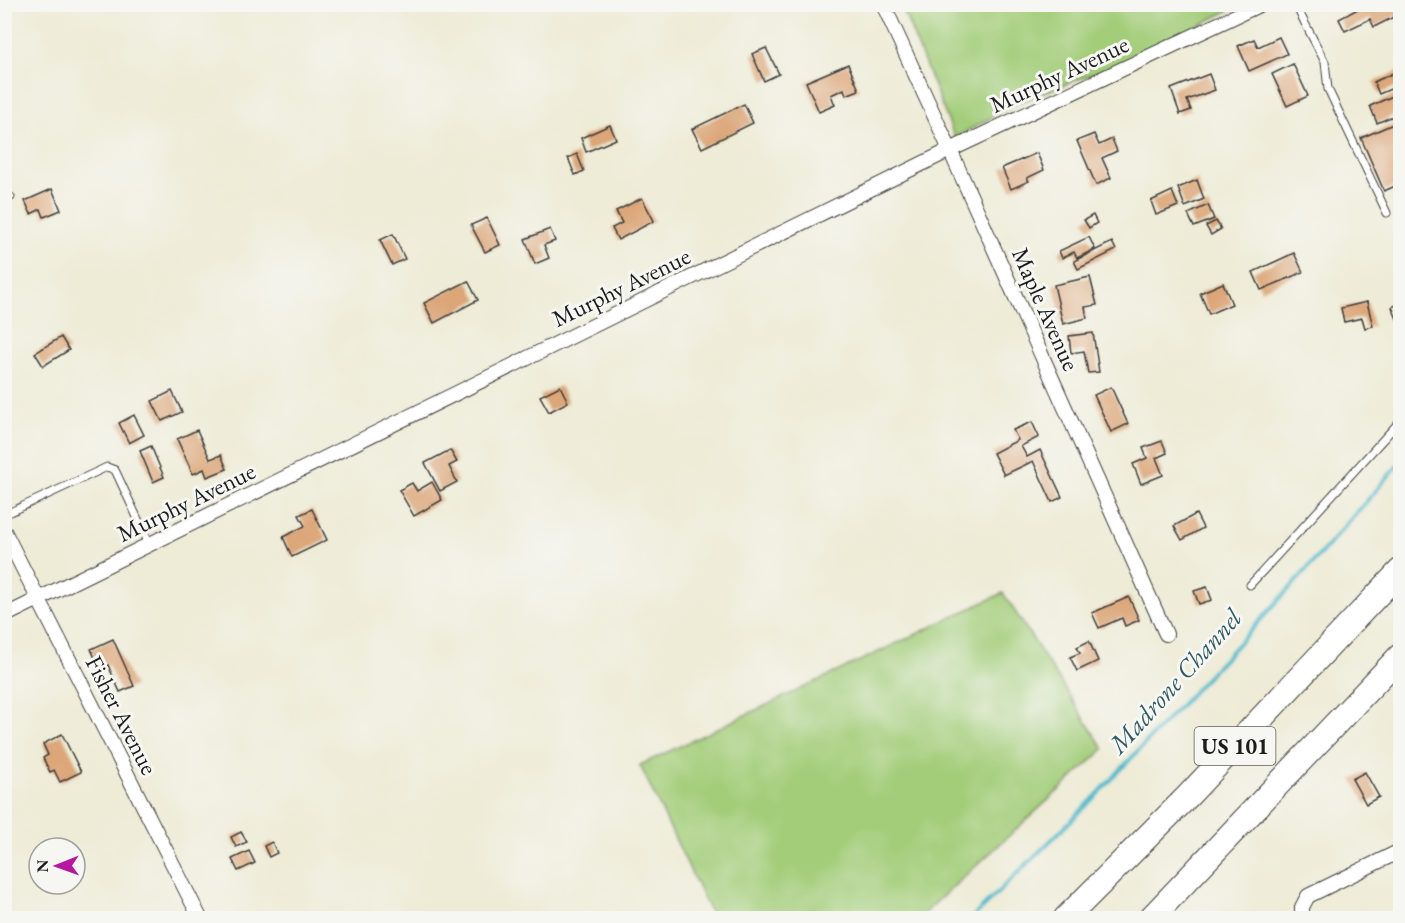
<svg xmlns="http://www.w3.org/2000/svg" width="1405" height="923" font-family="'EB Garamond',serif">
  <rect width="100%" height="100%" fill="#f6f6f2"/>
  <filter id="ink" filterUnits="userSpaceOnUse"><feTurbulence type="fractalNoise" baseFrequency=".0167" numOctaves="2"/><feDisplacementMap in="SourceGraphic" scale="12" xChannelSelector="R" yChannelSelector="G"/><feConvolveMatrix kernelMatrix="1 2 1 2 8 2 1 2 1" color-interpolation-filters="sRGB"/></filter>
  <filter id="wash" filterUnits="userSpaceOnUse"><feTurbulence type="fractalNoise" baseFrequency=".008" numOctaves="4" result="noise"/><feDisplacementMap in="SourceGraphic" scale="24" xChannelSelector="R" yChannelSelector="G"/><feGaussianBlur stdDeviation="1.35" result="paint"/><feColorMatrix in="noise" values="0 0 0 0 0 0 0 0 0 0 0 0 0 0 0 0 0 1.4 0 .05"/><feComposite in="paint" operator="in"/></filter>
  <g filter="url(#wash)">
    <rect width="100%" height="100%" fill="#eeebd6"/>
    <g fill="#a3cd79" stroke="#60744a" stroke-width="1.5">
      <polygon points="901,5 1240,5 1133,58 1015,104 955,138"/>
      <polygon points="1003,593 1104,749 919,918 713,918 640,765"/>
    </g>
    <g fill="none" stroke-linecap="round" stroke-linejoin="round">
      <polyline stroke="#4fb9cc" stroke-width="4" points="972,918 1094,798 1294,584 1400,463"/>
    </g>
    <g id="blocks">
      <g fill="#dca678">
        <polygon points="1367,4 1395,4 1400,14 1374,27 1370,19 1345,31 1339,19"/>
        <polygon points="1279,37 1287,54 1249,71 1238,46 1254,39 1258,47"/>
        <polygon points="766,48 779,74 764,81 752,54"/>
        <polygon points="848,64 859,90 846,95 844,89 831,95 835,105 819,112 806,82"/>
        <polygon points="1293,64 1308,96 1287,106 1272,74"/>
        <polygon points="1400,70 1400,85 1379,94 1374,82"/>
        <polygon points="1209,74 1215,90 1187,100 1191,110 1180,114 1171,89"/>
        <polygon points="1400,93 1400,113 1377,123 1370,106"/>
        <polygon points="744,104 753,123 702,148 692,129"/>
        <polygon points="1400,121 1400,184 1384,191 1361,138"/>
        <polygon points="610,125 616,139 586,152 581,138"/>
        <polygon points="1094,134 1099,145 1112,139 1117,151 1102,158 1111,178 1096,185 1077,141"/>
        <polygon points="1037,153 1044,170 1027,178 1029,181 1011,189 1002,168"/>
        <polygon points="577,154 584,171 575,175 568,158"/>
        <polygon points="1197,180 1204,199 1185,207 1178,188"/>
        <polygon points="52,189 61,210 44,217 41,209 31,214 25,201"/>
        <polygon points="1172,191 1178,206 1156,215 1151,201"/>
        <polygon points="642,198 654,221 618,240 612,228 622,223 616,211"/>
        <polygon points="1208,205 1214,219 1194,227 1188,214"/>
        <polygon points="1093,215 1097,223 1089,228 1084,220"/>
        <polygon points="487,218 500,245 485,252 471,225"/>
        <polygon points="1216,221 1221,229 1211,235 1206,226"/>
        <polygon points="550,229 555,241 544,245 549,258 535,264 525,239"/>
        <polygon points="393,234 405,259 392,265 380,240"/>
        <polygon points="1089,237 1095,249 1077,258 1074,252 1062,258 1059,251"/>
        <polygon points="1112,242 1116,250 1078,269 1074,261"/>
        <polygon points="1294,253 1303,272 1261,290 1253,272"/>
        <polygon points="1090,277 1097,305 1085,307 1087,318 1063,324 1054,285"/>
        <polygon points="468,281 478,300 434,323 424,303"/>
        <polygon points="1223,283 1232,304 1209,314 1200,293"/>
        <polygon points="1367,302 1373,326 1365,328 1362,318 1344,322 1341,308"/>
        <polygon points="1400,303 1400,326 1392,307"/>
        <polygon points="1093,333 1099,372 1088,373 1084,351 1071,353 1069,336"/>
        <polygon points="61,337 69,350 43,366 35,353"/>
        <polygon points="560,386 568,402 549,412 540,396"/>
        <polygon points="1111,387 1128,424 1111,432 1094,395"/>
        <polygon points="172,391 182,412 162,421 152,401"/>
        <polygon points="134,415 144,435 129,443 119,423"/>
        <polygon points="1032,422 1039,437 1021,446 1027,457 1040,450 1062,497 1052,502 1033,461 1004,475 993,453 1018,440 1013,430"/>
        <polygon points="197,430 210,459 221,455 227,469 207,477 204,469 193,474 177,439"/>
        <polygon points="1162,441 1167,453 1156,458 1163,475 1141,484 1133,464 1147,458 1143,448"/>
        <polygon points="151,446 164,477 153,482 140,451"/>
        <polygon points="450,450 457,462 449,466 457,482 440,491 425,463"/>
        <polygon points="432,482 442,500 414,516 399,490 412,483 417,491"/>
        <polygon points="312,509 327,540 292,557 283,537 305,526 299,515"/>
        <polygon points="1196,514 1203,528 1182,540 1174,526"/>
        <polygon points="1207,587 1212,600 1199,604 1194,591"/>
        <polygon points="1129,597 1139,620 1125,626 1122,618 1099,628 1092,613"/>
        <polygon points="113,639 134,686 120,692 108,665 100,669 91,649"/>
        <polygon points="1089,641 1098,661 1077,671 1070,657 1080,653 1077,647"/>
        <polygon points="62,734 81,772 60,782 54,770 50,772 43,758 48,755 43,744"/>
        <polygon points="1365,772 1379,797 1366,804 1352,779"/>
        <polygon points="241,832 247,842 236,847 231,837"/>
        <polygon points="272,842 277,853 269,857 264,846"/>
        <polygon points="249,851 255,863 238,871 232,859"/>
      </g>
    </g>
  </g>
  <g filter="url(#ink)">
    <use href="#blocks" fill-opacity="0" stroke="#3c3b38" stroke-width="1.5"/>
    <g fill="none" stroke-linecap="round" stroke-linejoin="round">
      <g stroke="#3c3b38" stroke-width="9">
        <g id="service">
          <polyline points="1295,4 1325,62 1328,89 1387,213"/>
          <polyline points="4,200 11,197"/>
          <polyline points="4,515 107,467 115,470 150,545"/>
          <polyline points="1250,585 1400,421"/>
        </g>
      </g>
      <g stroke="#3c3b38" stroke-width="16">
        <g id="minor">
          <polyline points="883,4 950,150 1166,634"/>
          <polyline points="4,531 200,918"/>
          <polyline points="4,616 950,150 1261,4"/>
          <polyline points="1302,918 1302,907 1308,896 1400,851"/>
        </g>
      </g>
      <g stroke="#3c3b38" stroke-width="26">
        <g id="motorway">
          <polyline points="1066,918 1187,797 1400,571"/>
          <polyline points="1151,918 1400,656"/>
        </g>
      </g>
      <use href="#service" stroke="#fff" stroke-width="7"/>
      <use href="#minor" stroke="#fff" stroke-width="14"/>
      <use href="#motorway" stroke="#fff" stroke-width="24"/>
    </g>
  </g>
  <g text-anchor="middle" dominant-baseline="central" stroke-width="6" stroke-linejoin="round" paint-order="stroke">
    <rect fill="#f6f6f2" stroke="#5d5d5c" stroke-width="1.5" x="1194.5" y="727" width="81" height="38" rx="4.5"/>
    <g font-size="22" font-weight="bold" fill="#1c1c1c">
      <text x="1235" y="746">US 101</text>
    </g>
    <g font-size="24" fill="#1c1c1c" stroke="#f6f6f2">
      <text transform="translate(1059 74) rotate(-25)">Murphy Avenue</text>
      <text transform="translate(621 287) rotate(-26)">Murphy Avenue</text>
      <text transform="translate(1046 309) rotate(66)">Maple Avenue</text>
      <text transform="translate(186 502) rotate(-26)">Murphy Avenue</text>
      <text transform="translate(122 715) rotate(63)">Fisher Avenue</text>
    </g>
    <g font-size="26" font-style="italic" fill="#305b62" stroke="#f6f6f2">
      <text transform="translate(1175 681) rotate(-48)">Madrone Channel</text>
    </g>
  </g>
  <rect width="1405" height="923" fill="none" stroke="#f6f6f2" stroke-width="24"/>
  <g transform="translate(57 866) rotate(269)"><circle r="28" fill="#f6f6f2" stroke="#9f9f9c" stroke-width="1.5"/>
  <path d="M0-4.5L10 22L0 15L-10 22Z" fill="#b5179e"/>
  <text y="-9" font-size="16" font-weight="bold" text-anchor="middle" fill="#1c1c1c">N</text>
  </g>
</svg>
